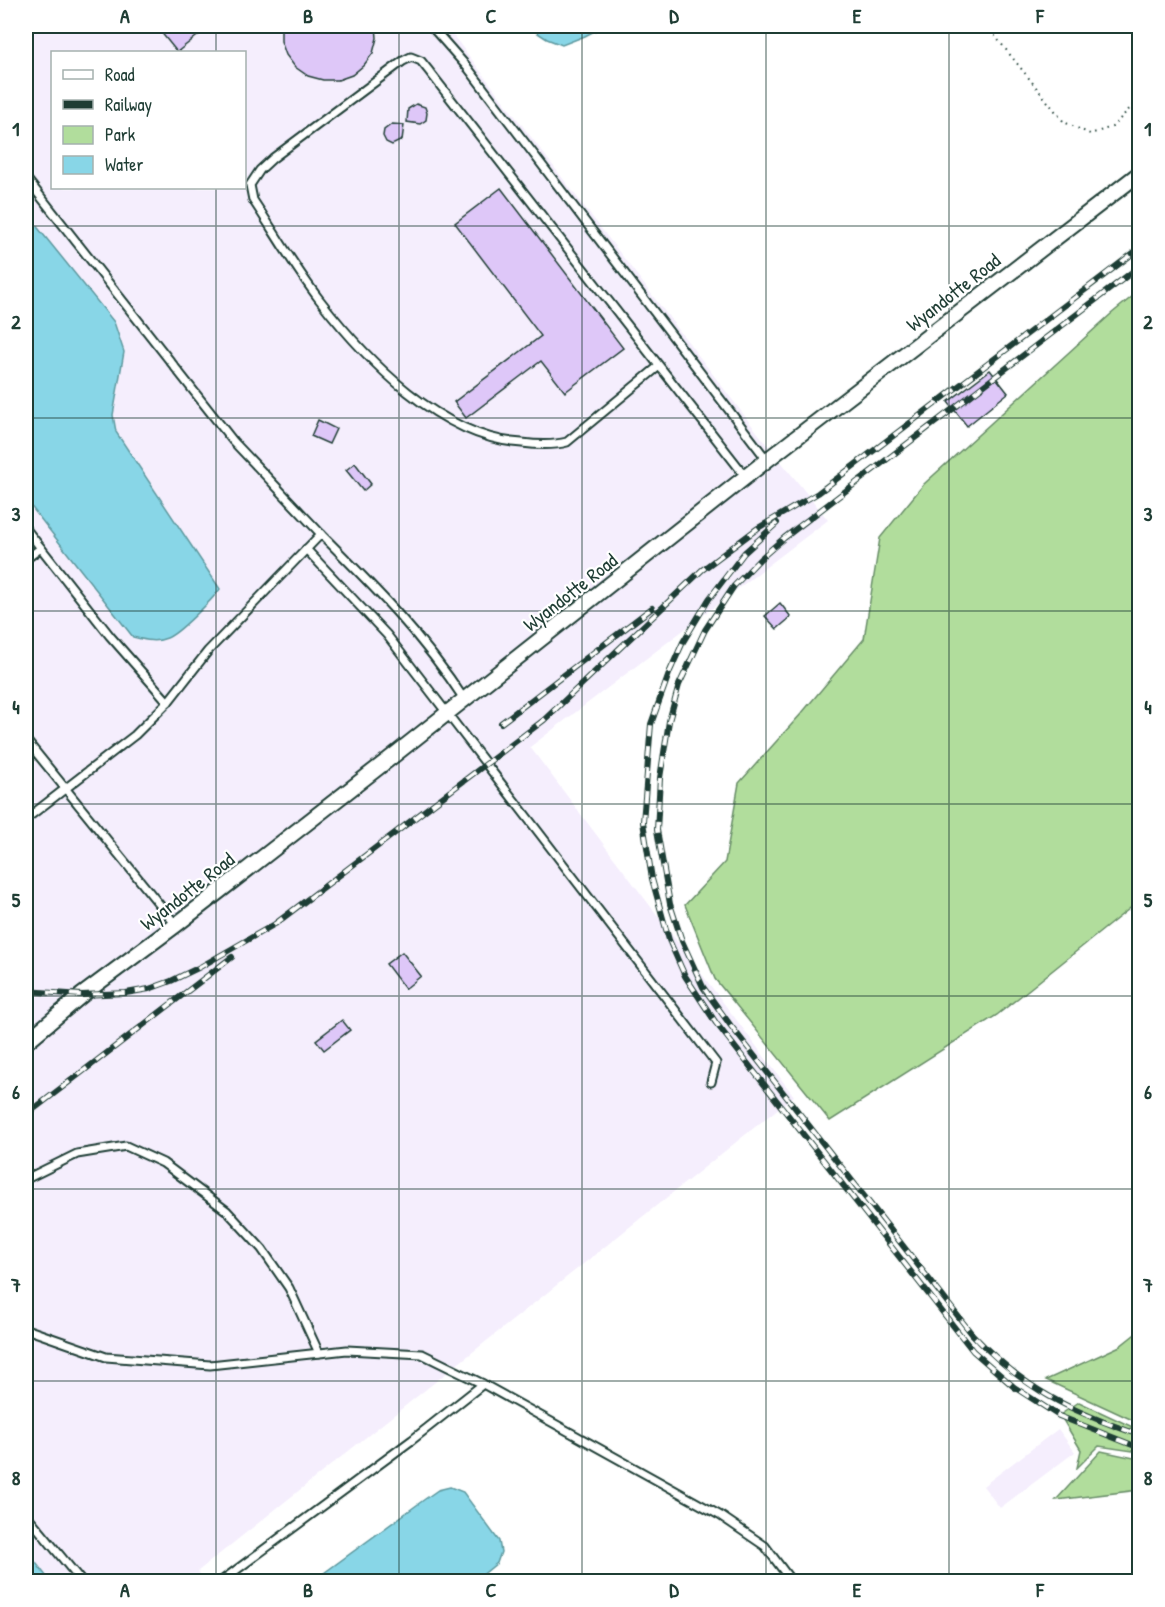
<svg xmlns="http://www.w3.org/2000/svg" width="1165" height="1607" font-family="'Patrick Hand',sans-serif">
  <rect width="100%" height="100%" fill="#fff"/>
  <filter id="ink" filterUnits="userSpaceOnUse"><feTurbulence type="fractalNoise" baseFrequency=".0167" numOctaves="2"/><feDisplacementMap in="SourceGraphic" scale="12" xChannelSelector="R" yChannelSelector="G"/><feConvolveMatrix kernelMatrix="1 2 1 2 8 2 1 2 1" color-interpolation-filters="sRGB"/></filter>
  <g filter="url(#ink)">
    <g fill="#f5eefd" fill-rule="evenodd">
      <path d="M26,26H446L754,428L828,520L530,747L794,1096L198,1571L205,1581L26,1582ZM52,52H244V188H52Z"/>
      <polygon points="1058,1429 1075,1452 1000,1508 983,1486"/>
    </g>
    <g fill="#b1dd9c" stroke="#688d68" stroke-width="1.5">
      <polygon points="1139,291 1139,901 997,1015 830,1121 715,979 685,905 725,862 739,783 801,714 864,639 880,538 924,484 1111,314"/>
      <polygon points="1139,1331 1139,1423 1046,1380 1120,1346"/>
      <polygon points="1079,1402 1139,1430 1139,1452 1099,1446 1077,1468 1081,1450 1060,1415"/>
      <polygon points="1101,1451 1139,1459 1139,1490 1056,1500"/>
    </g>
    <g fill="#88d6e7" stroke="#5e999f" stroke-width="1.5">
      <polygon points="527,26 604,26 585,36 562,45 547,39"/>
      <path d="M26,222L34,223L114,322L124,352L113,415L116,432L220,589C212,600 178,634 167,638C155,643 145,640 133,637L26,500Z"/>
      <polygon points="450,1487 463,1492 499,1541 501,1552 497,1563 475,1581 313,1581 425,1499 438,1490"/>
      <polygon points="26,1550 50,1581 26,1581"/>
    </g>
    <g fill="#dec7f8" stroke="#1f3d34" stroke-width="1.5">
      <polygon points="156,26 210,26 177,52"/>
      <polygon points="281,26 376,26 377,38 373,53 364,65 352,75 338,80 323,80 308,76 295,67 286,55 281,41"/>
      <polygon points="416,104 425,107 427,113 426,120 420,124 407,122 408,109"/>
      <polygon points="392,124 404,125 402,140 392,145 386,142 383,136 384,130"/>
      <polygon points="501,188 623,348 565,392 541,361 466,418 454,402 541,336 455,223"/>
      <polygon points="990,370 1008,393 967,426 948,402"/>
      <polygon points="318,420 336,429 329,444 311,436"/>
      <polygon points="355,463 371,484 363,491 346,470"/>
      <polygon points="780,603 791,617 777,629 765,616"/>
      <polygon points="402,952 421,976 405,989 386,964"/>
      <polygon points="342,1020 350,1030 324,1050 316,1040"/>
    </g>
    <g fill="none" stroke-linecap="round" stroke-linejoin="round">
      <g stroke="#1f3d34" stroke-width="11">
        <g id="service">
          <polyline points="431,26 468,68 767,460"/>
          <polyline points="26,178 233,441 321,534 208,651 168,702 135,735 26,819"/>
          <path d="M659,366L567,442C552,446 538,445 522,443C441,438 366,360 319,299C295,268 275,233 253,200L250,185L260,170L273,158L403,61L411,57L421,61L429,71L746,477"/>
          <polyline points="26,529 110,636 168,702"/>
          <path d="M321,534C374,587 423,636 464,699"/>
          <polyline points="306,549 387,635 716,1063 711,1082"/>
          <polyline points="26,559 41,548"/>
          <polyline points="26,740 176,925"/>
          <polyline points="26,1179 77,1154 126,1146 163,1163 227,1211 262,1249 289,1288 319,1353"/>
          <polyline points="26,1329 106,1357 210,1365 347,1350 422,1354 483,1384 721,1516 765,1546 792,1582"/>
          <polyline points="26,1514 82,1582"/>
          <polyline points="220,1582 412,1440 483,1384"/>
        </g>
      </g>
      <g stroke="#1f3d34" stroke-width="18">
        <polyline id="minor" points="26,1042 82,995 176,925 393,756 767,460 1140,173"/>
      </g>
      <polyline stroke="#1f3d34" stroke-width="2" stroke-dasharray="1.5 4.5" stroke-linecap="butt" points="987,26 1064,122 1090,134 1112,127 1140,98"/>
      <use href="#service" stroke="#fff" stroke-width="7"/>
      <use href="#minor" stroke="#fff" stroke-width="14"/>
      <g stroke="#1f3d34" stroke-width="6">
        <g id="rail">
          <path d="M1140,266L784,538L760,559L734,586L705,630L679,685L669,721L660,778L657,830L670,904L682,941L703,987L731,1026L972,1334C1024,1389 1069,1411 1140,1435"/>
          <polyline points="777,523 744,553 709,599 683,642 670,671 651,724 643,822 652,879 669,940 685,976 716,1023 973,1351 1014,1387 1059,1416 1140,1448"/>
          <polyline points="501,723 652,608"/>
          <polyline points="26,991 82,995 126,993 149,989 171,981 200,967 275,924 544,720 702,570 758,528 818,493 1140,248"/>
          <polyline points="26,1115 232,957"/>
        </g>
      </g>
      <use href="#rail" stroke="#fff" stroke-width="4" stroke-dasharray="11" stroke-linecap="butt"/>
    </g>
  </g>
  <path fill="none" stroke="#1f3d34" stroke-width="1.5" stroke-opacity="0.55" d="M216,26V52M399,26V1582M582,26V1582M766,26V1582M949,26V1582M216,188V1582M26,226H1140M26,418H1140M26,611H1140M26,804H1140M26,996H1140M26,1189H1140M26,1381H1140"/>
  <g text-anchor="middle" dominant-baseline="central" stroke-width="4.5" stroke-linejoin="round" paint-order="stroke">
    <g font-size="20" fill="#1f3d34" stroke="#fff">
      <text transform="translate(953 292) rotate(-38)">Wyandotte Road</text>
      <text transform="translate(570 592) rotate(-38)">Wyandotte Road</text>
      <text transform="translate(187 891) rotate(-38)">Wyandotte Road</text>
    </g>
  </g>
  <rect width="1165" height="1607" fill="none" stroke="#fff" stroke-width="66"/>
  <rect x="51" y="51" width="195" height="138" fill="#ffffff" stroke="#a5b1ae" stroke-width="1.5"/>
  <rect x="63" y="70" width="30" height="9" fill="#ffffff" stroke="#a5b1ae" stroke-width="1.5"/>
  <text x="105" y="81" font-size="18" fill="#1f3d34">Road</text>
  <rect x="63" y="100" width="30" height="9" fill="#1f3d34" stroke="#a5b1ae" stroke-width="1.5"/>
  <text x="105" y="111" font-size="18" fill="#1f3d34">Railway</text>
  <rect x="63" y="126" width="30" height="18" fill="#b1dd9c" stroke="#a5b1ae" stroke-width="1.5"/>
  <text x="105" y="141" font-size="18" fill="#1f3d34">Park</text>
  <rect x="63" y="156" width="30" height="18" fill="#88d6e7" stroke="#a5b1ae" stroke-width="1.5"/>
  <text x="105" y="171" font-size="18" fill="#1f3d34">Water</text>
  <rect x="33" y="33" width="1099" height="1541" fill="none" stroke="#1f3d34" stroke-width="2"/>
  <g font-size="20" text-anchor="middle" font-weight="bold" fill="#1f3d34">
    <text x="125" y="23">A</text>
    <text x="308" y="23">B</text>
    <text x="491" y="23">C</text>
    <text x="674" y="23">D</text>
    <text x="857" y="23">E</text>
    <text x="1040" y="23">F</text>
    <text x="16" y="136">1</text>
    <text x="1148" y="136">1</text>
    <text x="16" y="329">2</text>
    <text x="1148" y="329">2</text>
    <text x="16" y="521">3</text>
    <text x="1148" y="521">3</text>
    <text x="16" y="714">4</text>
    <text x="1148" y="714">4</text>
    <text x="16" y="907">5</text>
    <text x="1148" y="907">5</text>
    <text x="16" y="1099">6</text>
    <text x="1148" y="1099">6</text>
    <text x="16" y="1292">7</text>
    <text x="1148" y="1292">7</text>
    <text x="16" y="1485">8</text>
    <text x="1148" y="1485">8</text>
    <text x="125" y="1597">A</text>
    <text x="308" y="1597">B</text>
    <text x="491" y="1597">C</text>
    <text x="674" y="1597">D</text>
    <text x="857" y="1597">E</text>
    <text x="1040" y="1597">F</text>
  </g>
</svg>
